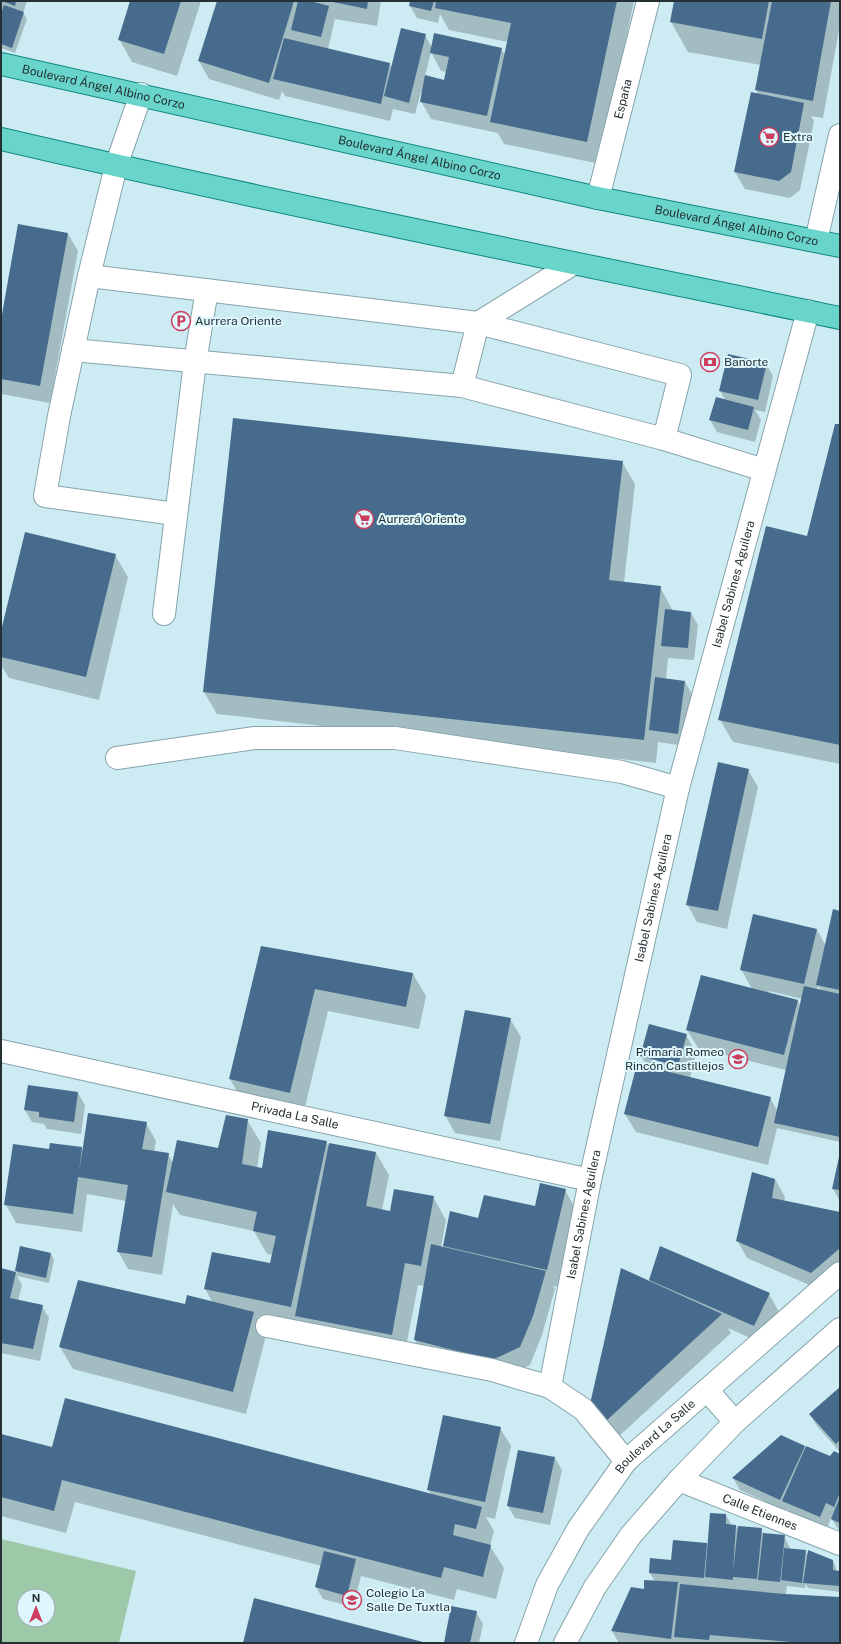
<svg xmlns="http://www.w3.org/2000/svg" width="841" height="1644" font-family="'Public Sans',sans-serif">
  <rect width="100%" height="100%" fill="#ccebf3"/>
  <path fill="#9ec9a8" fill-rule="evenodd" d="M1,1539L136,1571L119,1643H1ZM24,1596H48V1620H24Z"/>
  <g fill="#0003" fill-rule="evenodd">
    <polygon points="1,1 27,1 23,13 27,19 15,53 1,48 1,17 3,11 1,10"/>
    <polygon points="131,1 201,1 177,76 132,62 119,39"/>
    <path d="M218,1H381L377,26L335,19L328,49L390,64L392,68L425,35L432,48L501,49L505,55L508,42L449,30L440,14L438,23L417,18L410,6L411,1H634L600,164L504,144L498,133L431,119L421,101L423,92H421L415,114L393,109L390,121L285,96L282,91L279,100L209,79L199,61ZM431,52L441,71L447,72L445,81L425,76Z"/>
    <polygon points="675,1 840,1 840,25 823,118 811,116 814,121 800,190 790,198 745,189 735,172 758,94 756,90 761,65 688,52 671,22"/>
    <polygon points="68,234 78,251 50,403 2,394 1,325"/>
    <polygon points="766,364 773,376 765,412 755,410 761,420 755,442 717,432 710,420 726,401 720,391"/>
    <polygon points="840,425 840,764 733,742 720,720 808,537"/>
    <polygon points="622,462 635,484 624,583 660,587 673,611 691,613 698,625 694,660 668,658 666,679 685,682 692,694 685,746 658,742 656,763 217,714 204,692"/>
    <polygon points="115,555 128,577 99,700 9,678 1,665 1,635"/>
    <polygon points="748,770 758,787 727,929 697,922 687,904"/>
    <path d="M840,912V1142L777,1128L768,1165L636,1132L625,1114L648,1067L641,1056L686,1035L696,1053L690,1078L770,1098L777,1110L786,1070L698,1048L687,1030L752,989L741,969L817,930L826,946ZM818,986L821,991L817,990ZM769,991L802,999L801,1006L797,1000L769,993Z"/>
    <polygon points="262,947 413,974 426,996 419,1029 328,1011 303,1115 243,1102 230,1079"/>
    <polygon points="510,1019 521,1037 500,1141 455,1133 445,1115"/>
    <polygon points="78,1093 85,1105 81,1134 47,1129 44,1124 32,1122 25,1110"/>
    <polygon points="247,1120 261,1143 257,1168 263,1169 326,1142 329,1147 376,1153 389,1175 382,1210 391,1212 433,1197 446,1220 441,1248 443,1248 451,1213 479,1219 536,1207 565,1190 575,1208 557,1287 553,1286 555,1289 542,1335 530,1365 503,1377 425,1357 415,1340 425,1286 418,1285 404,1357 304,1330 258,1320 266,1335 246,1414 73,1369 60,1347 185,1306 213,1303 205,1289 271,1265 273,1255 267,1254 254,1231 180,1215 173,1204 162,1275 128,1269 118,1251 126,1201 87,1194 82,1232 16,1223 6,1205 50,1150 81,1148 83,1151 146,1123 156,1141 154,1152 168,1154 173,1163 219,1150"/>
    <polygon points="840,1159 840,1201 833,1189"/>
    <polygon points="775,1179 785,1197 784,1202 840,1213 840,1274 821,1290 747,1258 737,1240"/>
    <polygon points="51,1254 54,1260 49,1283 17,1276 22,1285 18,1301 42,1306 49,1318 40,1361 1,1353 1,1269 17,1273 16,1270"/>
    <polygon points="650,1280 769,1294 779,1312 764,1344 728,1328 731,1333 617,1438 591,1404 652,1283"/>
    <polygon points="840,1388 840,1452 817,1426 810,1414"/>
    <polygon points="500,1428 511,1446 495,1519 486,1517 494,1531 490,1546 504,1568 496,1599 457,1589 454,1600 361,1576 353,1607 323,1599 316,1587 322,1566 75,1502 66,1533 1,1516 1,1435 53,1448 431,1495 428,1489"/>
    <polygon points="804,1446 806,1449 830,1457 840,1455 840,1532 831,1518 827,1529 790,1513 788,1509 787,1511 740,1490 733,1478"/>
    <polygon points="555,1458 562,1470 550,1525 515,1518 508,1506"/>
    <polygon points="726,1515 732,1526 736,1526 739,1531 761,1529 764,1535 784,1536 791,1550 805,1551 808,1556 833,1561 836,1567 836,1572 840,1572 840,1592 808,1588 806,1584 805,1588 787,1586 786,1594 840,1598 840,1643 679,1643 678,1642 678,1643 619,1643 612,1631 644,1590 655,1582 650,1573 672,1561 674,1541 708,1544"/>
    <polygon points="476,1612 483,1624 479,1643 445,1643"/>
  </g>
  <g fill="#466b8c">
    <polygon points="2,1 16,1 15,6"/>
    <polygon points="130,1 181,1 164,54 118,40"/>
    <polygon points="217,1 294,1 269,83 198,61"/>
    <polygon points="298,1 310,1 329,6 321,37 291,30"/>
    <polygon points="328,1 368,1 367,9"/>
    <polygon points="410,1 434,1 431,11 409,6"/>
    <polygon points="436,1 617,1 587,142 490,122 511,23 435,8"/>
    <polygon points="674,1 769,1 762,39 670,22"/>
    <polygon points="772,1 831,1 813,101 755,90"/>
    <polygon points="4,5 24,12 12,48 1,44 1,14"/>
    <polygon points="401,28 426,34 409,103 384,96"/>
    <polygon points="434,33 502,48 487,116 420,102 425,75 444,80 449,57 430,53"/>
    <polygon points="284,38 390,63 381,104 273,79"/>
    <polygon points="751,92 804,103 791,172 779,181 734,172"/>
    <polygon points="18,224 68,233 40,386 1,379 1,320"/>
    <polygon points="728,354 767,363 758,400 719,391"/>
    <polygon points="716,397 754,407 748,430 709,420"/>
    <polygon points="233,418 623,461 609,580 661,586 644,740 203,692"/>
    <polygon points="835,424 840,424 840,745 718,720 766,526 807,536"/>
    <polygon points="25,532 116,554 86,677 1,657 1,631"/>
    <polygon points="665,609 691,612 688,648 661,646"/>
    <polygon points="655,677 685,681 678,734 649,730"/>
    <polygon points="718,762 749,769 718,911 686,905"/>
    <polygon points="833,909 840,911 840,990 816,985"/>
    <polygon points="753,914 817,929 804,984 740,970"/>
    <polygon points="261,946 413,973 406,1007 315,989 290,1093 229,1079"/>
    <polygon points="701,975 798,1000 784,1055 686,1030"/>
    <polygon points="804,986 840,994 840,1137 774,1123"/>
    <polygon points="465,1010 511,1018 490,1124 444,1116"/>
    <polygon points="649,1024 687,1034 678,1066 640,1056"/>
    <polygon points="637,1064 771,1097 758,1147 624,1114"/>
    <polygon points="28,1085 78,1092 74,1122 39,1117 39,1112 24,1110"/>
    <polygon points="88,1113 147,1122 142,1149 169,1153 152,1257 117,1252 128,1185 78,1177 73,1214 4,1205 13,1144 49,1149 50,1143 82,1147 79,1173"/>
    <polygon points="226,1115 248,1119 242,1164 262,1168 268,1130 327,1141 291,1307 204,1289 212,1252 270,1263 276,1236 253,1231 257,1212 166,1192 177,1140 218,1148"/>
    <polygon points="329,1143 376,1152 366,1206 390,1211 394,1189 434,1196 421,1266 405,1263 392,1335 295,1316"/>
    <polygon points="839,1157 840,1157 840,1190 832,1189"/>
    <polygon points="752,1172 775,1179 772,1198 840,1212 840,1248 811,1273 736,1241"/>
    <polygon points="540,1183 566,1189 547,1270 443,1246 450,1211 478,1218 484,1195 535,1206"/>
    <polygon points="431,1244 546,1271 533,1316 520,1347 492,1360 414,1340"/>
    <polygon points="20,1246 51,1253 46,1278 15,1271"/>
    <polygon points="660,1246 770,1293 754,1326 649,1280"/>
    <polygon points="1,1268 16,1272 10,1298 43,1305 33,1349 1,1343"/>
    <polygon points="621,1268 722,1314 606,1421 590,1404"/>
    <polygon points="78,1280 185,1304 187,1295 254,1312 233,1392 59,1347"/>
    <polygon points="840,1387 840,1440 836,1444 809,1414"/>
    <polygon points="65,1398 482,1507 476,1529 455,1524 453,1535 491,1545 483,1577 444,1567 441,1578 62,1480 54,1511 1,1497 1,1434 52,1447"/>
    <polygon points="443,1415 501,1427 485,1502 427,1490"/>
    <polygon points="781,1435 805,1446 780,1500 732,1478"/>
    <polygon points="806,1446 830,1456 834,1451 840,1454 840,1493 834,1507 826,1503 820,1517 782,1501"/>
    <polygon points="518,1450 555,1457 543,1513 507,1506"/>
    <polygon points="840,1497 840,1523 831,1519"/>
    <polygon points="710,1513 726,1514 726,1524 736,1525 733,1572 738,1526 762,1528 757,1579 733,1577 733,1580 705,1577"/>
    <polygon points="763,1533 785,1535 780,1582 758,1580"/>
    <polygon points="673,1540 707,1543 704,1578 649,1573 650,1558 671,1560"/>
    <polygon points="784,1548 806,1550 802,1583 781,1580"/>
    <polygon points="808,1550 833,1560 833,1570 840,1571 840,1586 803,1583"/>
    <polygon points="324,1551 356,1559 347,1596 315,1587"/>
    <polygon points="644,1580 678,1582 671,1639 611,1631 631,1587 644,1589"/>
    <polygon points="680,1584 784,1594 840,1597 840,1643 803,1643 710,1635 709,1640 674,1637"/>
    <polygon points="254,1598 423,1642 423,1643 243,1643"/>
    <polygon points="451,1606 477,1611 470,1643 444,1643"/>
  </g>
  <g fill="none" stroke-linecap="round" stroke-linejoin="round">
    <g stroke="#87a4ac" stroke-width="24">
      <g id="minor">
        <polyline points="141,94 116,166 89,276 59,416 45,496 175,514"/>
        <path id="s1" d="M598,198L648,1"/>
        <polyline points="816,241 840,135"/>
        <polyline points="89,276 478,323 680,375 664,439"/>
        <polyline points="73,350 462,386 664,439 764,470"/>
        <polyline points="462,386 478,323 573,264"/>
        <polyline points="164,614 195,362 207,290"/>
        <polyline points="117,758 255,738 395,738 622,772 678,788"/>
        <path id="s2" d="M1,1051L590,1180"/>
        <polyline points="267,1326 492,1370 550,1387 583,1409 626,1461"/>
        <path id="s3" d="M550,1387L590,1180L678,788L808,311"/>
        <polyline points="707,1390 735,1422"/>
        <path id="s4" d="M679,1480L840,1544"/>
        <path id="s5" d="M526,1643L547,1585L578,1529L626,1461L840,1273"/>
        <polyline points="565,1643 595,1587 631,1535 679,1480 735,1422 840,1329"/>
      </g>
    </g>
    <g stroke="#10887e" stroke-width="24">
      <g id="major">
        <path id="s6" d="M1,64L598,198L840,246"/>
        <path d="M1,139C280,204 560,260 840,318"/>
      </g>
    </g>
    <use href="#minor" stroke="#fff" stroke-width="22"/>
    <use href="#major" stroke="#69d4ca" stroke-width="22"/>
  </g>
  <defs>
    <g id="supermarket-ring" transform="scale(1)"><circle r="9.5" fill="#def7fd" stroke="#cd3e5e" stroke-width="1.5"/><path d="M-6-5.5h2.5l.6 2H6L4.5 2H-2.5L-4.4-4H-6ZM-1.5 3.2a1.3 1.3 0 1 0 .1 0ZM3 3.2a1.3 1.3 0 1 0 .1 0Z" fill="#cd3e5e"/></g>
    <g id="parking-ring" transform="scale(1)"><circle r="9.5" fill="#def7fd" stroke="#cd3e5e" stroke-width="1.5"/><path d="M-3.5-5.5H1a3.5 3.5 0 0 1 0 7H-1V5.5H-3.5ZM-1-3.4V-.6H.8a1.4 1.4 0 0 0 0-2.8Z" fill="#cd3e5e"/></g>
    <g id="bank-ring" transform="scale(1)"><circle r="9.5" fill="#def7fd" stroke="#cd3e5e" stroke-width="1.5"/><path d="M-6-4H6V4H-6ZM0-2.3a2.3 2.3 0 1 0 0 4.6a2.3 2.3 0 1 0 0-4.6Z" fill="#cd3e5e"/></g>
    <g id="school-ring" transform="scale(1)"><circle r="9.5" fill="#def7fd" stroke="#cd3e5e" stroke-width="1.5"/><path d="M0-5L7-2L0 1L-7-2ZM-4 1L0 2.5L4 1V4Q0 6-4 4Z" fill="#cd3e5e"/></g>
  </defs>
  <g fill-rule="evenodd">
    <use href="#supermarket-ring" x="769" y="137"/>
    <use href="#parking-ring" x="181" y="321"/>
    <use href="#bank-ring" x="710" y="362"/>
    <use href="#supermarket-ring" x="364" y="519"/>
    <use href="#school-ring" x="738" y="1059"/>
    <use href="#school-ring" x="352" y="1600"/>
  </g>
  <g text-anchor="middle" dominant-baseline="central" stroke-width="4" stroke-linejoin="round" paint-order="stroke">
    <g font-size="12" fill="#243033" stroke="#def7fd">
      <text stroke="none"><textPath href="#s6" startOffset="105">Boulevard Ángel Albino Corzo</textPath></text>
      <text stroke="none"><textPath href="#s1" startOffset="102">España</textPath></text>
      <text stroke="none"><textPath href="#s6" startOffset="429">Boulevard Ángel Albino Corzo</textPath></text>
      <text stroke="none"><textPath href="#s6" startOffset="753">Boulevard Ángel Albino Corzo</textPath></text>
      <text stroke="none"><textPath href="#s3" startOffset="824">Isabel Sabines Aguilera</textPath></text>
      <text stroke="none"><textPath href="#s3" startOffset="500">Isabel Sabines Aguilera</textPath></text>
      <text stroke="none"><textPath href="#s2" startOffset="301">Privada La Salle</textPath></text>
      <text stroke="none"><textPath href="#s3" startOffset="176">Isabel Sabines Aguilera</textPath></text>
      <text stroke="none"><textPath href="#s5" startOffset="247">Boulevard La Salle</textPath></text>
      <text stroke="none"><textPath href="#s4" startOffset="87">Calle Etiennes</textPath></text>
    </g>
    <g font-size="12" fill="#243033" stroke="#def7fd" text-anchor="start">
      <text x="783" y="137">Extra</text>
      <text x="195" y="321">Aurrera Oriente</text>
      <text x="724" y="362">Banorte</text>
      <text x="378" y="519">Aurrerá Oriente</text>
      <text x="724" y="1052" text-anchor="end">Primaria Romeo<tspan x="724" dy="14">Rincón Castillejos</tspan></text>
      <text x="366" y="1593">Colegio La<tspan x="366" dy="14">Salle De Tuxtla</tspan></text>
    </g>
  </g>
  <rect width="841" height="1644" fill="none" stroke="#243033" stroke-width="4"/>
  <g transform="translate(36 1608)"><circle r="19" fill="#def7fd" stroke="#94a7ac"/>
  <path d="M0-3L7 15L0 10L-7 15Z" fill="#cd3e5e"/>
  <text y="-6" font-size="11" font-weight="bold" text-anchor="middle" fill="#243033">N</text>
  </g>
</svg>
